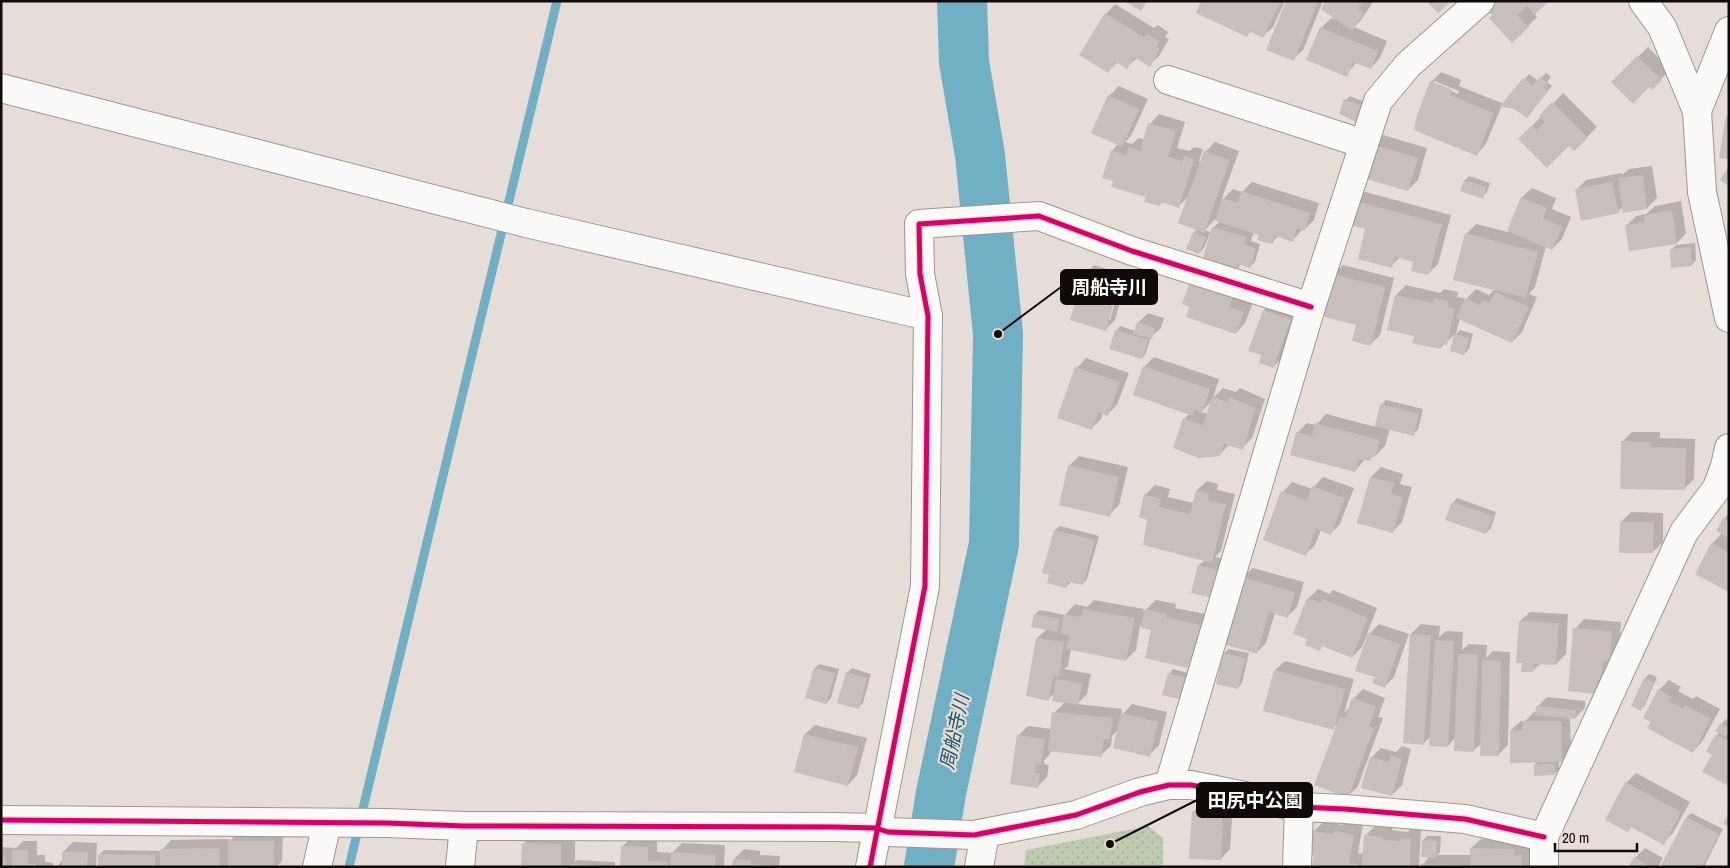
<svg xmlns="http://www.w3.org/2000/svg" width="1730" height="868" font-family="'Archivo Narrow','Noto Sans JP',sans-serif">
  <defs>
    <pattern id="grass-dots" width="8" height="8" patternUnits="userSpaceOnUse" patternTransform="scale(1.25)"><rect width="8" height="8" fill="#becaaf"/><path d="M2 2h.1M6 6h.1" fill="none" stroke="#a2ac95" stroke-width="1.8" stroke-linecap="round"/></pattern>
  </defs>
  <rect width="100%" height="100%" fill="#e6ddd9"/>
  <polygon fill="url(#grass-dots)" points="1148,826 1163,838 1163,867 1024,867 1026,850"/>
  <polygon fill="#71afc4" points="942,1 981,1 978,60 952,73 945,10"/>
  <g fill="#0003" fill-rule="evenodd">
    <polygon points="1203,1 1285,1 1273,27 1263,36 1251,31 1246,36"/>
    <polygon points="1287,1 1323,1 1303,50 1293,59"/>
    <polygon points="1328,1 1373,2 1361,20 1354,27 1387,41 1380,58 1371,68 1357,62 1346,75 1321,28 1331,18 1338,20"/>
    <polygon points="1494,1 1547,1 1534,13 1537,17 1512,42 1494,15"/>
    <polygon points="1115,4 1154,28 1158,25 1168,32 1165,37 1169,39 1159,56 1149,65 1137,58 1127,67 1118,62 1108,71 1106,14"/>
    <polygon points="1648,47 1670,70 1652,88 1650,86 1613,82"/>
    <path d="M1441,72L1461,80L1459,86L1504,104L1529,74L1538,81L1546,73L1551,77L1547,82L1552,86L1531,111L1502,105L1486,144L1477,154L1431,82ZM1434,81L1459,91L1458,94L1434,84Z"/>
    <path d="M1119,86L1148,99L1131,136L1125,142L1132,144L1139,138L1145,140L1150,124L1159,114L1185,122L1177,148L1190,151L1194,147L1203,149L1199,161L1201,162L1205,152L1215,142L1239,151L1221,201L1233,189L1242,192L1252,182L1319,203L1314,220L1304,230L1303,229L1292,241L1278,236L1272,243L1261,234L1254,232L1251,241L1260,244L1255,262L1250,267L1241,264L1235,271L1212,233H1210L1204,248L1199,253L1194,232L1198,229L1189,196L1179,206L1163,202L1159,205L1147,196L1114,180L1112,151L1118,144L1109,96ZM1215,219L1220,221L1213,228L1212,233L1205,230Z"/>
    <polygon points="1563,93 1597,127 1574,150 1569,144 1520,139"/>
    <polygon points="1350,96 1367,103 1362,116 1346,100"/>
    <polygon points="1383,135 1427,148 1418,180 1408,190 1373,145"/>
    <polygon points="1652,166 1657,198 1647,208 1623,207 1618,212 1576,190 1586,180 1622,173 1622,175 1629,169"/>
    <polygon points="1469,176 1490,183 1487,192 1482,197 1462,190 1465,180"/>
    <polygon points="1532,188 1556,198 1552,209 1571,217 1562,239 1552,249 1546,246 1535,287 1529,294 1537,297 1522,332 1512,342 1460,318 1456,334 1460,330 1473,334 1469,349 1464,354 1455,334 1440,348 1415,335 1396,295 1406,285 1440,293 1444,289 1458,292 1457,297 1466,299 1476,289 1489,295 1495,289 1466,234 1476,224 1508,232 1522,197"/>
    <polygon points="1362,191 1451,215 1438,264 1428,274 1414,261 1400,257 1391,266 1367,229 1347,223"/>
    <polygon points="1681,201 1686,233 1677,243 1627,225 1636,216 1646,214 1655,206"/>
    <polygon points="1695,243 1696,260 1692,265 1671,250 1676,245"/>
    <path d="M1094,265L1128,275L1115,320L1105,330L1085,275ZM1120,278L1122,279L1110,320H1108Z"/>
    <polygon points="1343,265 1394,278 1380,335 1370,345 1358,324 1333,275"/>
    <polygon points="1193,277 1253,303 1245,323 1236,333 1191,306"/>
    <polygon points="1274,300 1300,310 1283,357 1273,367 1263,355 1250,350 1264,310"/>
    <polygon points="1148,313 1164,318 1161,328 1151,337 1146,353 1142,358 1116,331 1120,326 1135,331 1138,323"/>
    <path d="M1154,357L1219,379L1213,398L1223,388L1236,392L1240,388L1265,399L1252,438L1242,448L1229,445L1219,455L1184,419L1190,413L1144,367ZM1212,401L1208,414L1201,412Z"/>
    <polygon points="1086,358 1129,373 1117,405 1107,415 1103,413 1101,419 1091,429 1077,368"/>
    <polygon points="1386,400 1423,409 1418,430 1413,434 1390,428 1385,446 1375,456 1373,456 1369,460 1365,459 1355,471 1297,433 1307,423 1316,425 1326,414 1376,427 1381,405"/>
    <polygon points="1632,432 1660,432 1660,438 1695,439 1694,479 1685,488 1622,442"/>
    <polygon points="1079,456 1128,467 1119,505 1109,515 1069,466"/>
    <polygon points="1381,467 1403,474 1400,484 1412,487 1402,522 1392,532 1358,522 1371,477"/>
    <polygon points="1323,477 1354,488 1340,524 1331,533 1321,530 1315,545 1305,555 1283,492 1292,482 1312,489"/>
    <polygon points="1207,481 1218,484 1217,490 1235,494 1221,551 1215,557 1232,561 1193,592 1199,565 1205,560 1149,519 1145,495 1155,485 1170,489 1168,497 1194,503 1197,490"/>
    <polygon points="1457,498 1496,512 1491,528 1486,533 1453,503"/>
    <polygon points="1631,512 1663,513 1663,542 1653,552 1621,522"/>
    <polygon points="1728,514 1729,514 1729,591 1712,544 1722,533 1724,519"/>
    <polygon points="1060,526 1099,536 1087,579 1082,584 1071,582 1066,587 1051,574 1044,572 1055,530"/>
    <polygon points="1253,568 1304,582 1297,607 1288,616 1275,613 1266,643 1256,653 1243,577"/>
    <polygon points="1318,589 1329,594 1333,590 1377,608 1362,647 1352,657 1323,645 1319,649 1309,639 1308,599"/>
    <polygon points="1094,600 1144,609 1143,612 1156,600 1176,604 1175,608 1215,616 1205,659 1153,629 1140,626 1136,650 1126,660 1071,649 1068,666 1064,669 1091,674 1087,694 1077,704 1122,709 1121,716 1132,704 1167,712 1159,745 1149,755 1119,729 1112,736 1111,746 1101,755 1051,750 1050,754 1044,760 1044,764 1049,765 1047,777 1038,786 1018,736 1028,726 1052,729 1054,713 1065,702 1055,693 1048,699 1037,638 1047,629 1035,614 1040,610 1065,615 1075,604 1087,607"/>
    <polygon points="1530,612 1568,614 1566,654 1556,664 1541,663 1533,671 1523,662 1520,621"/>
    <polygon points="1584,619 1621,622 1619,651 1604,682 1595,692 1575,629"/>
    <polygon points="1379,624 1409,634 1394,677 1384,687 1376,677 1368,637 1366,637"/>
    <polygon points="1421,624 1440,626 1439,637 1446,631 1463,632 1462,650 1469,644 1487,645 1486,658 1493,651 1510,652 1508,745 1498,755 1482,743 1473,751 1455,738 1448,746 1431,736 1424,743 1411,634"/>
    <polygon points="1229,649 1249,653 1242,683 1238,688 1217,683 1224,653"/>
    <polygon points="1285,661 1354,679 1344,713 1350,707 1353,699 1363,689 1385,698 1378,717 1383,718 1358,786 1348,796 1338,723 1333,728 1275,670"/>
    <polygon points="819,664 839,669 831,698 826,703 815,668"/>
    <polygon points="852,668 871,674 863,703 858,707 847,673"/>
    <polygon points="1173,669 1196,675 1164,694 1169,674"/>
    <polygon points="1649,674 1657,677 1645,705 1641,709 1633,706 1645,678"/>
    <polygon points="1669,680 1681,687 1678,691 1693,699 1696,696 1720,709 1702,742 1692,752 1652,721 1659,690"/>
    <polygon points="1547,697 1585,701 1585,708 1575,718 1570,718 1571,751 1561,761 1559,761 1559,770 1554,774 1535,764 1538,761 1511,730 1521,721 1525,721 1534,712 1537,712 1537,707"/>
    <polygon points="1726,719 1729,721 1729,785 1713,754 1717,735 1720,732 1722,723"/>
    <polygon points="815,725 867,738 857,775 848,785 805,734"/>
    <polygon points="1402,746 1411,749 1402,785 1392,795 1371,758 1381,748 1396,752"/>
    <polygon points="1636,773 1690,802 1673,833 1663,843 1632,826 1628,830 1626,783"/>
    <polygon points="1203,802 1233,804 1230,849 1221,859 1193,812"/>
    <polygon points="1691,813 1723,829 1704,867 1666,867 1662,865 1687,817"/>
    <polygon points="1324,821 1342,825 1345,822 1363,825 1358,853 1364,854 1365,836 1375,826 1392,827 1392,830 1408,832 1411,828 1421,830 1419,867 1313,867 1315,855 1310,854 1314,831"/>
    <polygon points="538,829 575,830 575,862 577,860 615,862 615,867 522,867 523,844"/>
    <polygon points="239,831 283,832 282,861 276,867 100,867 100,854 104,850 161,851 171,840 229,839 229,842"/>
    <polygon points="1427,836 1441,836 1440,852 1437,855 1471,855 1471,848 1481,839 1524,840 1532,846 1531,867 1422,867 1422,865 1430,856 1423,840"/>
    <polygon points="632,837 657,838 657,852 672,853 682,843 725,845 724,867 622,867 622,847"/>
    <polygon points="23,841 37,841 37,855 45,855 45,862 53,863 53,867 1,867 1,847 16,848"/>
    <polygon points="73,842 97,843 96,867 57,867 63,859 63,852"/>
    <polygon points="1645,848 1663,858 1658,867 1630,867 1635,858"/>
    <polygon points="744,849 760,851 760,855 780,856 779,867 734,867 734,859"/>
  </g>
  <g fill="none" stroke-linecap="round" stroke-linejoin="round">
    <polyline stroke="#71afc4" stroke-width="9" points="349,867 557,1"/>
    <polyline stroke="#71afc4" stroke-width="50" points="929,867 941,793 994,544 998,334 980,155 964,62 962,1"/>
  </g>
  <g fill="#c6bfbc">
    <polygon points="1125,1 1147,1 1141,11"/>
    <polygon points="1201,1 1281,1 1263,38 1249,31 1247,37 1196,13"/>
    <polygon points="1286,1 1318,2 1294,61 1266,50"/>
    <polygon points="1326,1 1364,1 1358,9 1364,13 1352,31 1321,9"/>
    <polygon points="1426,1 1452,1 1438,13"/>
    <polygon points="1492,1 1545,1 1547,3 1534,15 1527,6 1517,15 1529,27 1512,43 1489,18 1492,15 1485,8"/>
    <polygon points="1105,13 1144,37 1147,33 1160,42 1156,47 1160,49 1150,67 1134,57 1127,69 1116,62 1108,73 1079,55"/>
    <polygon points="1320,27 1378,51 1371,69 1353,62 1347,77 1306,60"/>
    <polygon points="1637,56 1662,80 1652,90 1649,87 1633,104 1611,82"/>
    <polygon points="1540,77 1548,83 1544,87 1548,91 1527,118 1514,109 1500,106 1523,78 1533,85"/>
    <polygon points="1430,81 1453,90 1450,95 1494,113 1477,156 1414,130 1417,115"/>
    <polygon points="1108,95 1139,109 1122,147 1091,133"/>
    <polygon points="1344,99 1364,107 1357,122 1339,114"/>
    <polygon points="1552,102 1588,138 1574,151 1569,146 1547,168 1518,139 1532,125 1536,130 1545,122 1539,116"/>
    <polygon points="1726,116 1729,117 1729,159 1719,158"/>
    <polygon points="1148,123 1176,131 1168,157 1182,161 1184,156 1194,159 1179,208 1161,202 1160,206 1144,202 1146,197 1111,187 1113,181 1102,178 1111,150 1126,155 1128,147 1140,151"/>
    <polygon points="1372,144 1418,158 1408,191 1366,179"/>
    <polygon points="1204,151 1230,160 1204,233 1178,223"/>
    <polygon points="1729,166 1729,186 1720,180"/>
    <polygon points="1643,175 1647,209 1623,213 1618,178"/>
    <polygon points="1464,180 1486,187 1483,199 1460,191"/>
    <polygon points="1612,182 1619,213 1581,221 1575,189"/>
    <polygon points="1241,191 1310,213 1305,231 1297,228 1293,242 1275,236 1272,244 1257,240 1259,235 1215,221 1222,198 1238,203"/>
    <polygon points="1521,197 1547,208 1543,218 1562,227 1552,250 1507,231"/>
    <polygon points="1351,200 1442,224 1429,275 1411,271 1413,262 1395,257 1392,268 1358,259 1365,229 1345,224"/>
    <polygon points="1672,210 1677,244 1629,251 1625,225 1645,222 1644,215"/>
    <polygon points="1212,227 1246,237 1244,244 1256,249 1250,268 1238,264 1235,272 1202,261"/>
    <polygon points="1193,232 1206,237 1199,254 1186,249"/>
    <polygon points="1465,233 1538,252 1526,298 1453,280"/>
    <polygon points="1691,247 1692,266 1671,268 1670,249"/>
    <polygon points="1083,274 1119,285 1106,331 1070,320"/>
    <polygon points="1332,274 1385,287 1371,346 1352,341 1356,325 1321,316"/>
    <polygon points="1192,276 1235,292 1229,307 1244,312 1236,334 1186,317 1189,307 1182,304"/>
    <polygon points="1495,292 1529,307 1512,343 1456,318 1465,298 1480,305 1483,300 1490,303"/>
    <polygon points="1395,295 1433,303 1433,298 1448,301 1448,307 1455,308 1447,345 1442,344 1440,349 1412,343 1414,336 1387,330"/>
    <polygon points="1263,310 1291,320 1273,368 1259,363 1261,355 1248,351"/>
    <polygon points="1137,322 1155,328 1152,339 1133,334"/>
    <polygon points="1115,330 1148,340 1142,359 1109,349"/>
    <polygon points="1454,334 1469,338 1464,355 1450,351"/>
    <polygon points="1143,366 1210,389 1202,413 1194,410 1193,416 1133,395"/>
    <polygon points="1075,367 1120,382 1108,416 1098,412 1092,430 1057,418"/>
    <polygon points="1212,397 1228,402 1229,397 1256,408 1243,450 1224,444 1220,456 1199,458 1173,448 1183,418 1203,425"/>
    <polygon points="1380,404 1419,414 1414,436 1375,426"/>
    <polygon points="1315,423 1380,440 1375,457 1371,456 1370,461 1359,459 1355,472 1290,455 1296,432 1312,436"/>
    <polygon points="1621,441 1650,442 1650,447 1686,448 1685,490 1620,489"/>
    <polygon points="1068,465 1119,477 1110,517 1059,505"/>
    <polygon points="1370,477 1394,483 1391,494 1403,497 1393,533 1357,523"/>
    <polygon points="1312,486 1345,498 1331,535 1316,529 1306,556 1263,540 1281,491 1307,500"/>
    <polygon points="1196,490 1209,494 1208,500 1226,504 1212,563 1143,545 1147,520 1139,517 1144,494 1161,499 1159,507 1190,514"/>
    <polygon points="1452,502 1493,516 1486,534 1445,520"/>
    <polygon points="1723,518 1729,521 1729,538 1716,531"/>
    <polygon points="1620,522 1654,522 1653,553 1619,553"/>
    <polygon points="1054,530 1095,540 1083,585 1068,582 1066,588 1047,583 1049,575 1042,573"/>
    <polygon points="1711,543 1729,553 1729,592 1695,574"/>
    <polygon points="1198,565 1223,571 1215,599 1191,593"/>
    <polygon points="1242,577 1295,592 1288,618 1269,612 1257,654 1223,644"/>
    <polygon points="1307,598 1321,603 1322,599 1368,618 1352,658 1322,646 1320,651 1305,645 1307,639 1293,634"/>
    <polygon points="1083,609 1135,618 1126,661 1066,649 1069,636 1060,633 1064,614 1081,617"/>
    <polygon points="1145,609 1166,614 1166,617 1206,626 1196,670 1145,658 1151,630 1141,628"/>
    <polygon points="1034,614 1060,619 1057,632 1031,627"/>
    <polygon points="1519,621 1559,623 1556,665 1534,664 1533,672 1521,672 1522,663 1516,663"/>
    <polygon points="1573,628 1612,631 1610,662 1603,661 1601,681 1597,680 1595,694 1568,691"/>
    <polygon points="1368,633 1400,644 1385,688 1372,683 1375,677 1355,671"/>
    <polygon points="1410,634 1431,635 1424,745 1403,743"/>
    <polygon points="1036,638 1064,642 1059,677 1053,676 1049,701 1026,696"/>
    <polygon points="1435,640 1454,641 1448,747 1429,746"/>
    <polygon points="1223,653 1245,658 1238,689 1216,684"/>
    <polygon points="1458,654 1478,654 1474,752 1454,751"/>
    <polygon points="1482,660 1501,661 1499,756 1480,756"/>
    <polygon points="814,668 835,673 826,704 805,698"/>
    <polygon points="1274,670 1345,689 1334,730 1263,711"/>
    <polygon points="846,672 867,678 859,709 837,703"/>
    <polygon points="1168,673 1193,680 1187,701 1162,695"/>
    <polygon points="1644,678 1654,682 1641,711 1631,706"/>
    <polygon points="1056,679 1082,683 1078,705 1052,701"/>
    <polygon points="1658,689 1672,697 1669,701 1683,709 1685,705 1711,719 1693,753 1647,728 1651,722 1643,718"/>
    <polygon points="1352,698 1376,707 1369,726 1374,728 1348,798 1314,785 1340,716 1345,718"/>
    <polygon points="1536,706 1576,710 1575,719 1535,715"/>
    <polygon points="1052,712 1113,718 1110,739 1104,739 1102,757 1048,751"/>
    <polygon points="1121,713 1158,722 1150,757 1113,748"/>
    <polygon points="1523,721 1561,721 1562,762 1510,763 1510,730 1522,730"/>
    <polygon points="1721,723 1729,728 1729,732 1725,737 1715,731"/>
    <polygon points="804,734 858,747 848,786 794,772"/>
    <polygon points="1716,734 1729,741 1729,786 1702,772 1712,755 1706,751"/>
    <polygon points="1017,735 1045,739 1041,765 1036,764 1035,773 1040,774 1038,788 1010,784"/>
    <polygon points="1391,755 1402,759 1392,796 1361,788 1370,757 1389,762"/>
    <polygon points="1534,764 1555,764 1555,775 1534,776"/>
    <polygon points="1625,782 1681,812 1664,845 1631,827 1628,832 1605,820"/>
    <polygon points="1192,811 1223,813 1221,860 1189,859"/>
    <polygon points="1729,813 1729,827 1723,824"/>
    <polygon points="1686,817 1719,834 1702,867 1664,867 1661,865"/>
    <polygon points="1313,831 1333,834 1334,831 1354,835 1349,863 1357,864 1357,867 1312,867 1314,856 1309,855"/>
    <polygon points="1364,835 1383,837 1383,840 1400,841 1400,838 1411,839 1410,867 1362,867"/>
    <polygon points="1422,840 1437,841 1436,858 1421,857"/>
    <rect x="228" y="841" width="46" height="26"/>
    <polygon points="522,843 561,844 561,867 521,867"/>
    <polygon points="621,846 648,847 648,861 668,862 668,867 620,867"/>
    <polygon points="219,848 220,867 160,867 160,849"/>
    <polygon points="1470,848 1515,849 1514,856 1522,855 1522,867 1470,867"/>
    <polygon points="12,850 28,850 28,864 36,864 36,867 12,867"/>
    <polygon points="62,852 88,852 87,867 55,867 55,865 62,865"/>
    <polygon points="671,852 716,855 715,867 670,867"/>
    <polygon points="98,854 155,855 155,867 98,867"/>
    <polygon points="1,857 6,857 5,867 1,867"/>
    <polygon points="1634,857 1651,867 1628,867"/>
    <polygon points="733,859 751,860 751,864 771,865 771,867 732,867"/>
    <polygon points="571,864 593,865 593,867 571,867"/>
    <polygon points="1421,864 1460,865 1460,867 1420,867"/>
  </g>
  <g fill="none" stroke-linecap="round" stroke-linejoin="round">
    <g stroke="#9d9693" stroke-width="30">
      <g id="minor">
        <polyline points="1643,1 1662,27 1697,111"/>
        <polyline points="1168,80 1364,144"/>
        <polyline points="1,88 526,223 928,316"/>
        <polyline points="1169,785 1311,307 1378,101 1408,65 1480,1"/>
        <polyline points="1,820 386,823 464,826 835,827 876,828 888,832 974,835 1076,815 1140,792 1169,785 1191,785 1299,807 1345,809 1465,819 1544,837"/>
        <polyline points="317,867 327,823"/>
        <polyline points="870,867 925,586 928,316 920,274 919,224 1039,216 1132,251 1311,307"/>
        <polyline points="979,867 985,833"/>
        <polyline points="1297,867 1299,807"/>
      </g>
    </g>
    <g stroke="#9d9693" stroke-width="30">
      <g id="tertiary">
        <polyline points="1729,31 1697,111 1702,192 1729,318"/>
        <polyline points="460,867 464,826"/>
        <polyline points="1544,867 1544,837 1684,532 1717,488 1725,466 1729,448"/>
      </g>
    </g>
    <use href="#minor" stroke="#fbfaf9" stroke-width="28"/>
    <use href="#tertiary" stroke="#fbfaf9" stroke-width="28"/>
    <g stroke="#ecdad3" stroke-width="8">
      <g id="cycleway">
        <polyline points="1,820 386,823 464,826 835,827 876,828 888,832 974,835 1076,815 1140,792 1169,785 1191,785 1299,807 1345,809 1465,819 1544,837"/>
        <polyline points="870,867 925,586 928,316 920,274 919,224 1039,216 1132,251 1311,307"/>
      </g>
    </g>
    <use href="#cycleway" stroke="#d6006c" stroke-width="5"/>
  </g>
  <g text-anchor="middle" dominant-baseline="central" stroke-width="4.5" stroke-linejoin="round" paint-order="stroke">
    <g font-size="19" font-style="italic" fill="#0e5970" stroke="#ecdad3">
      <text transform="translate(954 732) rotate(-78)">周船寺川</text>
    </g>
  </g>
  <path fill="none" stroke="#100b09" stroke-width="2" d="M998 334L1061 287M1110 844L1197 800"/>
  <g fill="#100b09" stroke="#ecdad3" stroke-width="2">
    <circle cx="998" cy="334" r="5"/>
    <circle cx="1110" cy="844" r="5"/>
  </g>
  <g fill="#100b09" stroke="#100b09" stroke-width="2">
    <rect x="1061" y="270" width="96" height="34" rx="5"/>
    <rect x="1197" y="783" width="115" height="34" rx="5"/>
  </g>
  <g font-size="19" text-anchor="middle" font-weight="bold" fill="#fff">
    <text x="1109" y="294">周船寺川</text>
    <text x="1255" y="807">田尻中公園</text>
  </g>
  <rect width="1730" height="868" fill="none" stroke="#100b09" stroke-width="5"/>
  <path d="M1555 843v8h82v-8" fill="none" stroke="#100b09" stroke-width="2.5"/>
  <text x="1562" y="843" font-size="15" fill="#100b09" stroke="#ecdad3" stroke-width="4" paint-order="stroke">20 m</text>
</svg>
